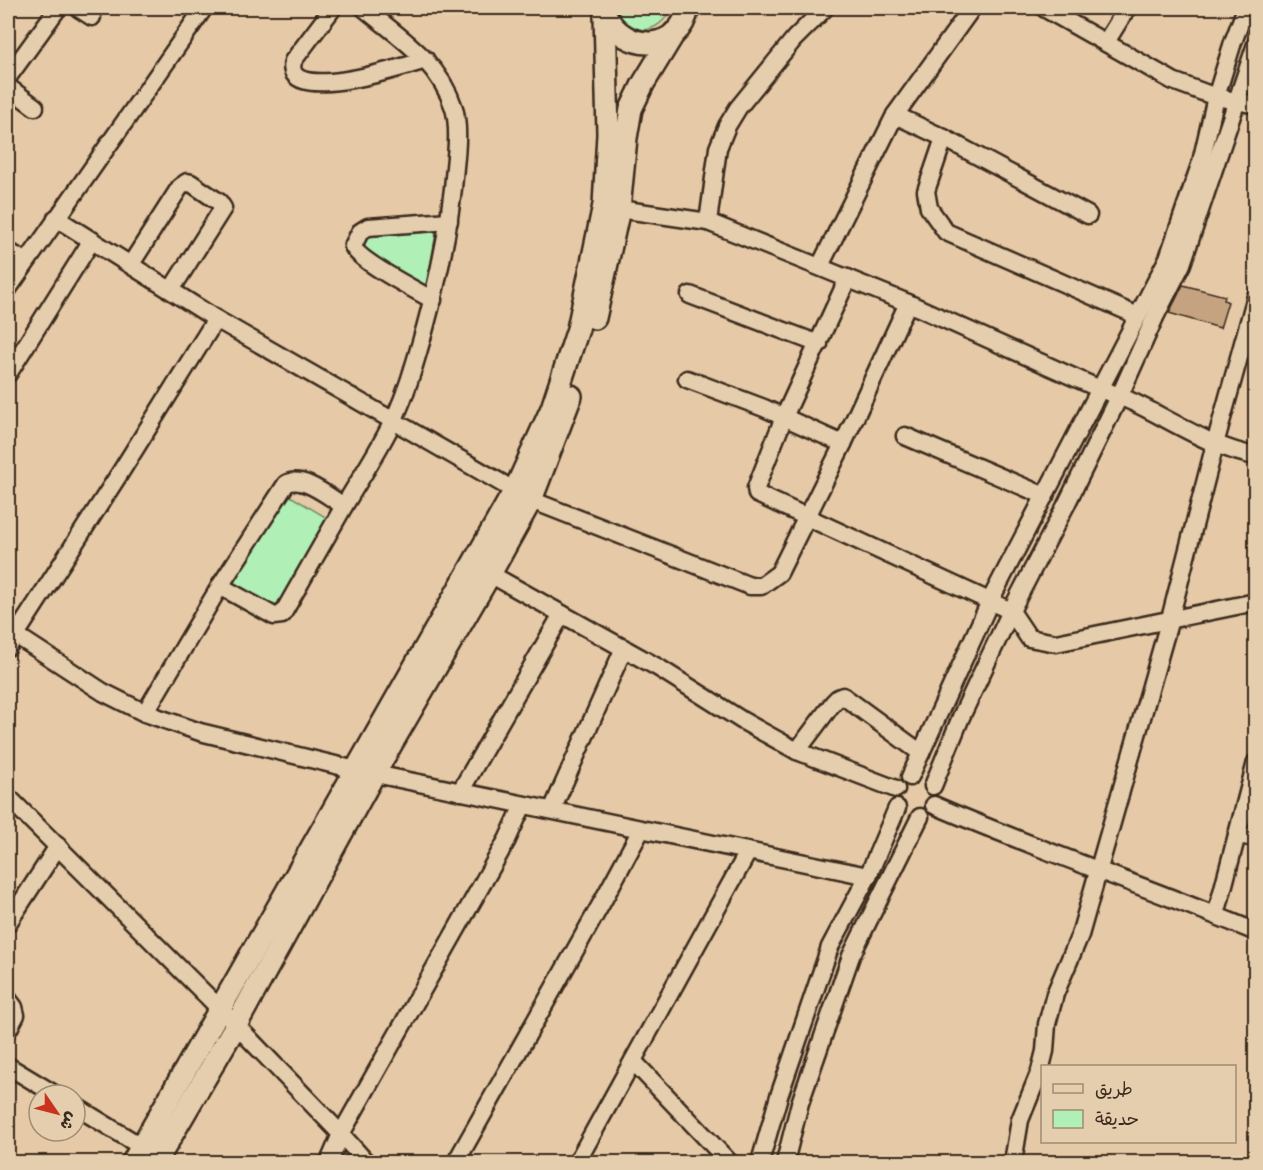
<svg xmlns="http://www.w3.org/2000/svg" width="1263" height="1170" font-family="'Shantell Sans','Playpen Sans Arabic',sans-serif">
  <rect width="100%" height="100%" fill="#e6caa7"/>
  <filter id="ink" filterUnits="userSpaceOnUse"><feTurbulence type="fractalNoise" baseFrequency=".0167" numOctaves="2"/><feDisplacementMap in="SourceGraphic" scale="12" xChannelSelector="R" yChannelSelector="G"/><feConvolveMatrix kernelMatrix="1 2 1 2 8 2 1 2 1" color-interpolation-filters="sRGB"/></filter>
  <g filter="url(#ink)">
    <g fill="#b0efb6" stroke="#768c6a" stroke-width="1.5">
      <path d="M615,8H671C660,36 625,38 615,8Z"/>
      <polygon points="437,227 426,291 353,252 363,232"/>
      <polygon points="282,491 332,521 274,621 218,592"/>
    </g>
    <polygon fill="#c6a380" stroke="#3b2a1e" stroke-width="1.5" points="1183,285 1225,296 1224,300 1228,302 1220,328 1169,313"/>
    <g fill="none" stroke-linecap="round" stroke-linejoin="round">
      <g stroke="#3b2a1e" stroke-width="21">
        <g id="minor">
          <polyline points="78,8 92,17"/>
          <path d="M333,8L293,61C281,107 409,65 426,60"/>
          <polyline points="1044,8 1173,81 1216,97 1256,105"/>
          <polyline points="1106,42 1127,8"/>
          <polyline points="8,77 58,8"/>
          <polyline points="8,87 35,107"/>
          <polyline points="895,115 944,138 1088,215"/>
          <polyline points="944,138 926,191 929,208 946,232 1138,316"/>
          <path d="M608,206L619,209L708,222L908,303L1100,389C1154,406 1200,446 1256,456"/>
          <polyline points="56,218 216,319 531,500 750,586 761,586 779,573 843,444 908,303"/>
          <polyline points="708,222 718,148 727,126 738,108 794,39 825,8"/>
          <polyline points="8,251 26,262"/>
          <polyline points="131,264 180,187 187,182 191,183 219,202 223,208 171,290"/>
          <polyline points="820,266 895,115 972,8"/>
          <polyline points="848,278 784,417 756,488 757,494 1011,611 1029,638 1056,643 1256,602"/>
          <polyline points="8,289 204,8"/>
          <polyline points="690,295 819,344"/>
          <path d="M433,300C417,291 357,260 353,246L360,232L368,227L449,221"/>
          <polyline points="8,374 92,240"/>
          <polyline points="687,379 764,408 843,444"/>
          <polyline points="905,436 1045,496"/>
          <polyline points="490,574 659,668 743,721 797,751 896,789"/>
          <polyline points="220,586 274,616 282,615 344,506"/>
          <polyline points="8,630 103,692 145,713 200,732 356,770 868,876"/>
          <polyline points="8,647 120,473 216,319"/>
          <path d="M145,713L220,586L286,484C302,474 329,497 344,506C361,477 380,449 394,419C408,390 416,359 425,328C439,276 451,221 455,167C457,148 459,126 454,108C438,60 400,38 364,8"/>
          <polyline points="797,751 833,703 838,698 843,696 921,753"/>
          <polyline points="910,777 992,597 1168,258 1201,162 1216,97 1233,42 1246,8"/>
          <polyline points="933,786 961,717 1013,607 1065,507 1120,395 1156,315 1182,264 1256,44"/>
          <polyline points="460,792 562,614"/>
          <polyline points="8,797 236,1025 341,1134 366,1162"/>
          <path d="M934,805C1040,851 1149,887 1256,932"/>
          <polyline points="552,810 624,648"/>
          <polyline points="1237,835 1256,838"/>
          <polyline points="1216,915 1256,762"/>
          <polyline points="8,923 58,846"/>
          <polyline points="8,999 14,1007 16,1015 8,1030"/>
          <polyline points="634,1062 729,1162"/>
          <polyline points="8,1066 56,1095"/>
          <polyline points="75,1106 142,1147"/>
          <polyline points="329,1162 341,1134 507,840 523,805"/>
          <polyline points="456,1162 600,906 641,830"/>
          <polyline points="577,1162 748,852"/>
          <polyline points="760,1162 779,1096 830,947 868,876 897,808"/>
          <polyline points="785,1162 800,1103 851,956 920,817"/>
          <polyline points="1013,1162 1020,1120 1040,1071 1045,1051 1047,1024 1055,994 1080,935 1170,619 1215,444 1256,296"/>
        </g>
      </g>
      <g stroke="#3b2a1e" stroke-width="26">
        <g id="tertiary">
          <path d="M605,14C624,54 680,53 688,8"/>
          <polyline points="595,318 619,209 626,138 631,109 643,84 674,33"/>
          <polyline points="133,1162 515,490 552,408 578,329 604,205 608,134 605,14"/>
          <polyline points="156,1162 236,1025 374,774 490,574 531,500 571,396"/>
        </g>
      </g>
      <use href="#minor" stroke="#e4cead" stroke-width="16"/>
      <use href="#tertiary" stroke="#e4cead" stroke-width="21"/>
    </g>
  </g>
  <rect width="1263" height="1170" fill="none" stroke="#e4cead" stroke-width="30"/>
  <rect x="15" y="15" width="1233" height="1140" fill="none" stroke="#3b2a1e" stroke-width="2" filter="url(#ink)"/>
  <rect x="1041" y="1065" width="195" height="78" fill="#e4cead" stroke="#a08c74" stroke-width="1.5"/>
  <rect x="1053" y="1084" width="30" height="9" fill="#e4cead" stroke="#a08c74" stroke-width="1.5"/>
  <text x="1095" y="1095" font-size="18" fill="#3b2a1e">طريق</text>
  <rect x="1053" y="1110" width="30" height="18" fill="#b0efb6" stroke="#a08c74" stroke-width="1.5"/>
  <text x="1095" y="1125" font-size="18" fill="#3b2a1e">حديقة</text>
  <g transform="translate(57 1113) rotate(125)"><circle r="28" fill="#e4cead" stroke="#a08c74" stroke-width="1.5"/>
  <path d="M0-4.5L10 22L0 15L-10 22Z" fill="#c8321e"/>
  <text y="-9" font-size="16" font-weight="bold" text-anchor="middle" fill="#3b2a1e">ش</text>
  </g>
</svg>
